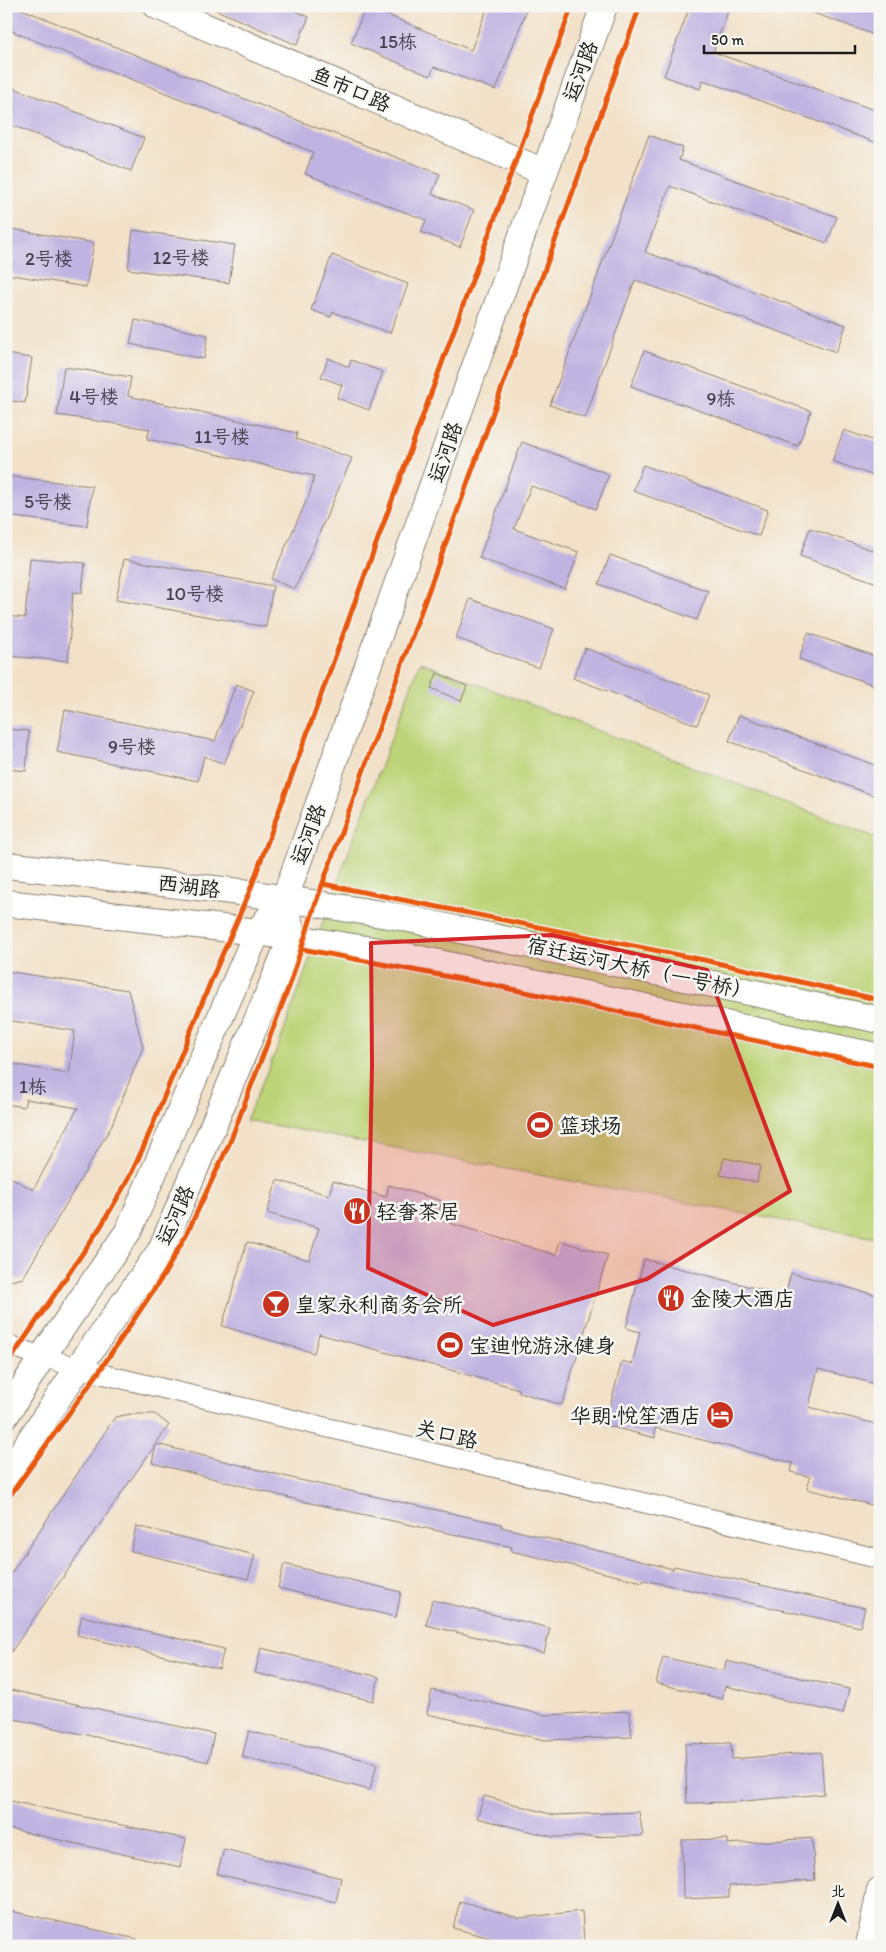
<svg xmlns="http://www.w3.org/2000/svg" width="886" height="1952" font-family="Itim,'LXGW WenKai TC',sans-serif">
  <rect width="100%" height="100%" fill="#f6f6f2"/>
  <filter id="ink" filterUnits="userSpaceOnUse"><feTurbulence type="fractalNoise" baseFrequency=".02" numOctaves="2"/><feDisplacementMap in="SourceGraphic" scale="10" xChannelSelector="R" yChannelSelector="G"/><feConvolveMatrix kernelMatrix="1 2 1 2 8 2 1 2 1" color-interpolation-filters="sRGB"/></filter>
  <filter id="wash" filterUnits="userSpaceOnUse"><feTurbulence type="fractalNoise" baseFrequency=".0096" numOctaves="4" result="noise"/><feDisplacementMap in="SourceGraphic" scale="20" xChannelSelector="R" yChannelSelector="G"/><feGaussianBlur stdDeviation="1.12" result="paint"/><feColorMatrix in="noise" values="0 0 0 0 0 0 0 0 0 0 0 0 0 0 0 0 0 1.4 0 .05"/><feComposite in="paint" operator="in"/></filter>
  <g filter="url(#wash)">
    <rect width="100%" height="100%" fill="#f2e1c8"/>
    <polygon fill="#bdd377" stroke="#6c784a" points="420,662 880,839 880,1239 246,1120 280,1042 338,880"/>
    <g id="blocks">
      <g fill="#bfb4e1">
        <polygon points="6,6 14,6 322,130 322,129 440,174 432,194 474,210 460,247 421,232 426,220 305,174 313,152 6,29"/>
        <polygon points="207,6 285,6 309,17 297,45"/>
        <polygon points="366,6 471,50 488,6 528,6 496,90 434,67 430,76 351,43"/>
        <polygon points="690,6 730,6 713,52 880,112 880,144 703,80 700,89 664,76"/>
        <polygon points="800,6 880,6 880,37 800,8"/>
        <polygon points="6,85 144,138 131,171 6,123"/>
        <polygon points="649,135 683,148 679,160 837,217 827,243 670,186 645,252 846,325 836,352 635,280 585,418 550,405"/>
        <polygon points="6,228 94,243 86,287 6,274"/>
        <polygon points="133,230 235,245 229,283 128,269"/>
        <polygon points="332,255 408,284 390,333 333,312 331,317 311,310"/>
        <polygon points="135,320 208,335 204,359 130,344"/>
        <polygon points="644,351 811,411 798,446 631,386"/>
        <polygon points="6,354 32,358 25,403 6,400"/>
        <polygon points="328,358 349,367 351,360 383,372 369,410 337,398 342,385 321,377"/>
        <polygon points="64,367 131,377 128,396 297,433 296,439 352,458 295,589 271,579 310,493 314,476 147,439 150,429 57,415"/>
        <polygon points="844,430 880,443 880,478 832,461"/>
        <polygon points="522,442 609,474 596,509 531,486 514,529 579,552 565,589 479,558"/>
        <polygon points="643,465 768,510 759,536 633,491"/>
        <polygon points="6,476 92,486 87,526 6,516"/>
        <polygon points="810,528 880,553 880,584 800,556"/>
        <polygon points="610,555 708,591 697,620 599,584"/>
        <polygon points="30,558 85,563 82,593 73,592 68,661 6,656 6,616 25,618"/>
        <polygon points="124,559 273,586 266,627 116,600"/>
        <polygon points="470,599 554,629 539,668 456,638"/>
        <polygon points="808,633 880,658 880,687 799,659"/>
        <polygon points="585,648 709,695 697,725 573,678"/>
        <polygon points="437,673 467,686 461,701 431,688"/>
        <polygon points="236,684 254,691 224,764 204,756 198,781 57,752 65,710 215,741"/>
        <polygon points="739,715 880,767 880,798 729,741"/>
        <polygon points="6,729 29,731 26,771 6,769"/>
        <polygon points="6,971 128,990 143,1047 111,1127 23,1278 6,1282 6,1186 12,1178 33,1190 78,1108 26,1099 24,1107 6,1104 6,1063 69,1074 75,1031 6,1020"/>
        <polygon points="724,1158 760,1165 757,1182 720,1175"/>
        <polygon points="277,1180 329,1195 333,1181 386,1197 389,1185 442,1201 436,1219 556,1255 560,1241 608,1255 562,1405 519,1392 519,1389 319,1334 314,1353 222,1326 247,1242 309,1260 319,1228 267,1213"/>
        <polygon points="644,1259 785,1296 791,1273 880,1296 880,1385 818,1369 809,1407 880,1425 880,1507 807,1489 810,1477 791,1472 793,1463 655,1428 655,1438 605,1425 622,1361 632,1364 640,1332 626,1328"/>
        <polygon points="131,1414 155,1414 169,1425 6,1659 6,1581 115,1417"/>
        <polygon points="156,1444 300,1480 501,1524 501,1527 673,1569 674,1566 865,1608 860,1627 644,1580 643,1582 511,1551 512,1547 306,1502 152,1463"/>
        <polygon points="136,1526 255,1555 248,1579 131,1551"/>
        <polygon points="284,1564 401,1592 396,1617 278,1588"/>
        <polygon points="432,1600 550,1628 544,1653 426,1625"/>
        <polygon points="82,1616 224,1649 219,1669 77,1635"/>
        <polygon points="261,1648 379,1677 373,1701 255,1673"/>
        <polygon points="663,1657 724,1671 726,1661 849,1689 843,1714 725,1686 722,1699 656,1683"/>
        <polygon points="6,1689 214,1734 208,1762 6,1717"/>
        <polygon points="432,1690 545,1715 629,1711 632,1737 545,1740 427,1714"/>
        <polygon points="249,1731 377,1763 370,1790 242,1757"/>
        <polygon points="731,1743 732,1759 821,1752 824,1794 733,1802 687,1803 685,1744"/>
        <polygon points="484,1796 554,1815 639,1812 643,1836 553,1837 477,1818"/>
        <polygon points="6,1800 186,1839 180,1867 6,1828"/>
        <polygon points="812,1838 815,1880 729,1886 729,1897 683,1899 682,1840 728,1839 728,1844"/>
        <polygon points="224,1849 341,1878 336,1902 217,1874"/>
        <polygon points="460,1901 519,1918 582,1911 584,1942 515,1945 453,1928"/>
        <polygon points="6,1910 137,1939 136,1946 37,1946 6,1939"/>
      </g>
    </g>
  </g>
  <g filter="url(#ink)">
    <use href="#blocks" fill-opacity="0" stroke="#877e72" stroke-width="1"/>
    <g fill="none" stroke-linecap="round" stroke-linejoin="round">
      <g stroke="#877e72" stroke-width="21">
        <polyline id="street" points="6,1344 42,1357 98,1373 880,1559"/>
      </g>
      <g stroke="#877e72" stroke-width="28">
        <g id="secondary">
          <polyline points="157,6 544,172"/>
          <polyline points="6,865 249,893 400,917 880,1020"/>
          <polyline points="6,903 257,932 392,953 880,1057"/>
          <polyline points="6,1415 42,1357 129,1230 257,932 285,898 604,6"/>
          <polyline points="6,1476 78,1368 161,1250 292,937 289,921"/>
          <polyline points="869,1946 880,1890"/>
        </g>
      </g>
      <use href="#street" stroke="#fff" stroke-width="19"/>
      <use href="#secondary" stroke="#fff" stroke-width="26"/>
      <g stroke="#f6f6f2" stroke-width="8">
        <g id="cycleway">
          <polyline points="323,884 704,960 880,1000"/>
          <polyline points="302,949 487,984 880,1067"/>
          <polyline points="6,1366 101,1226 129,1178 144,1146 213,976 249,893 572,6"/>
          <polyline points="6,1501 98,1373 165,1273 189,1229 230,1142 291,981 316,902 640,6"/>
        </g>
      </g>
      <use href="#cycleway" stroke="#e8590c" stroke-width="5"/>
    </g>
  </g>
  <path fill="#d62828" fill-opacity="0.2" stroke="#d62828" stroke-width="4" stroke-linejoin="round" d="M552,935L707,970L790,1191L647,1279L493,1325L368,1268L372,1065L371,943Z"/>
  <defs>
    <g id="stadium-disc" transform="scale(1.4375)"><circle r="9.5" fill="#c8321e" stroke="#f6f6f2"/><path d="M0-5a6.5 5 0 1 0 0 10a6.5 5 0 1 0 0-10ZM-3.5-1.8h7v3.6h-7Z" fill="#fff"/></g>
    <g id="restaurant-disc" transform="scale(1.4375)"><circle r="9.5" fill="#c8321e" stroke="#f6f6f2"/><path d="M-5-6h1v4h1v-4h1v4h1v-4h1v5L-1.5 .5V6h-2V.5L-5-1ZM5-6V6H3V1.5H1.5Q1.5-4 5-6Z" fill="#fff"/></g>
    <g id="bar-disc" transform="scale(1.4375)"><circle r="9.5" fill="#c8321e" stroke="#f6f6f2"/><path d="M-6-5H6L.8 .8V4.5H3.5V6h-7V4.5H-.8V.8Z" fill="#fff"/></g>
    <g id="hotel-disc" transform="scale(1.4375)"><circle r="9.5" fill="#c8321e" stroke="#f6f6f2"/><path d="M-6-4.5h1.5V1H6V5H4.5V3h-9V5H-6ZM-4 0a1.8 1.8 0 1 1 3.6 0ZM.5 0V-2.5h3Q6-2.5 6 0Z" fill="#fff"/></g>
  </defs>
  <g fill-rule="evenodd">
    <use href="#stadium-disc" x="540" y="1125"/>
    <use href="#restaurant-disc" x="357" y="1211"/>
    <use href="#restaurant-disc" x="671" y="1298"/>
    <use href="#bar-disc" x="276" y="1304"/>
    <use href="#stadium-disc" x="450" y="1345"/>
    <use href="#hotel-disc" x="720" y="1415"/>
  </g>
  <g text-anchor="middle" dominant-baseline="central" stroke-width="5" stroke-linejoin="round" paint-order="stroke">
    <g font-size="19" fill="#45424d">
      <text x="398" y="41">15栋</text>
      <text x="181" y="257">12号楼</text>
      <text x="49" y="258">2号楼</text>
      <text x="94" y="396">4号楼</text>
      <text x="721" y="398">9栋</text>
      <text x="222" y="436">11号楼</text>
      <text x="48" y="501">5号楼</text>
      <text x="195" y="593">10号楼</text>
      <text x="132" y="746">9号楼</text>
      <text x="33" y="1086">1栋</text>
    </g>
    <g font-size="21" fill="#1c1c1c" stroke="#f6f6f2">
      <text transform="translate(580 71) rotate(-70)">运河路</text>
      <text transform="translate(351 89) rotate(23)">鱼市口路</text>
      <text transform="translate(445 452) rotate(-71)">运河路</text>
      <text transform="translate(308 834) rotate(-70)">运河路</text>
      <text transform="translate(189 886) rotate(7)">西湖路</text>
      <text transform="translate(640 968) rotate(12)">宿迁运河大桥（一号桥）</text>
      <text transform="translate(175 1215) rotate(-66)">运河路</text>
      <text transform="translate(447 1434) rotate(13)">关口路</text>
    </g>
    <g font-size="21" fill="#1c1c1c" stroke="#f6f6f2" text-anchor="start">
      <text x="559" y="1125">篮球场</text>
      <text x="376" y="1211">轻奢茶居</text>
      <text x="690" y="1298">金陵大酒店</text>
      <text x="295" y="1304">皇家永利商务会所</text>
      <text x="469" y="1345">宝迪悦游泳健身</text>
      <text x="701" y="1415" text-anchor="end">华朗·悦笙酒店</text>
    </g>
  </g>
  <rect width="886" height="1952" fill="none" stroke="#f6f6f2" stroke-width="25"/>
  <g transform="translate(838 1904)" stroke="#f6f6f2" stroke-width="4" paint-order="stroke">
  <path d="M0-4L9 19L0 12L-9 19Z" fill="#1c1c1c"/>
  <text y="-8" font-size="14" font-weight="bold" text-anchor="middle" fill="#1c1c1c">北</text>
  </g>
  <path d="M704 45v8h151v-8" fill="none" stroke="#1c1c1c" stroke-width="2.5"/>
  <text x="711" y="45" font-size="15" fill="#1c1c1c" stroke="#f6f6f2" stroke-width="4" paint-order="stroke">50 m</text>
</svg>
